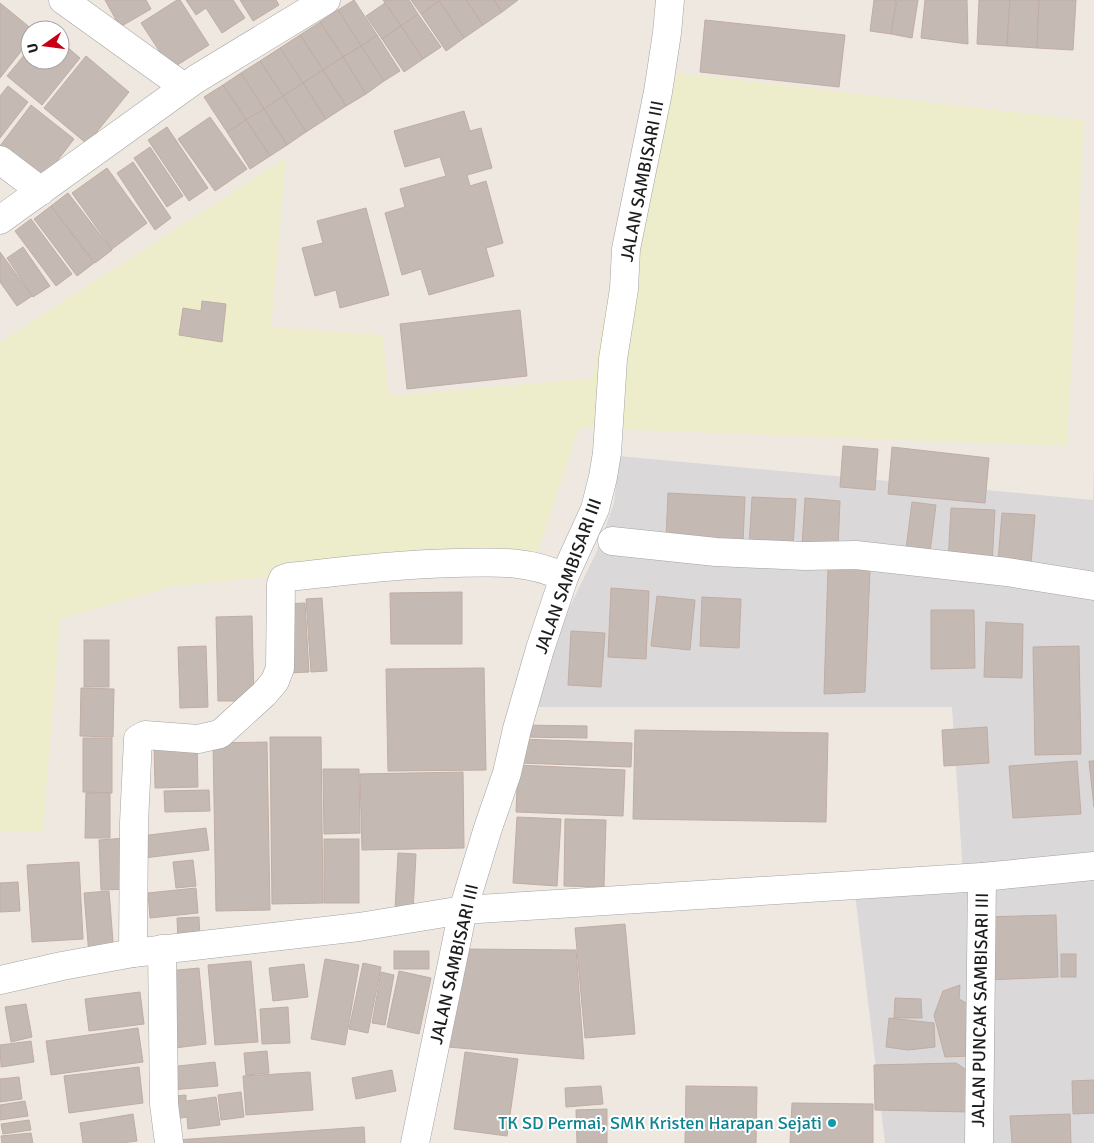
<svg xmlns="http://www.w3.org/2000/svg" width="1094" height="1143" font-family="Signika,sans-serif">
  <rect width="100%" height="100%" fill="#eee8e1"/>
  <polygon fill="#dad8d9" points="619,456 1093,500 1094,470 1094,1143 885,1143 853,877 963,873 952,707 538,707 558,631 597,551 614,503"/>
  <polygon fill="#eeedcb" points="651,70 1084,120 1067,446 579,428 535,561 457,557 169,587 60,619 43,831 0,831 0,342 286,158 271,327 383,335 389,396 592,378"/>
  <g fill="#c5b9b4" stroke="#c0ada3">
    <polygon points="105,0 146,0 151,9 120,27"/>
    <polygon points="177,0 180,0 209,45 171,69 141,23"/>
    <polygon points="186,0 233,0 245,18 222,33 206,8 196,15"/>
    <polygon points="240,0 276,0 279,5 253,21"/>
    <polygon points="354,0 377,35 361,46 338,10"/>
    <polygon points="383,0 409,0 418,14 401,26"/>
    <polygon points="411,0 438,0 439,1 421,14"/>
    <polygon points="441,0 466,0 483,25 464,38 439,1"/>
    <polygon points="466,0 494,0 502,12 483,25"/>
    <polygon points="494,0 518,0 502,12"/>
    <polygon points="874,0 896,0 891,34 870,31"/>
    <polygon points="897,0 918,0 912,38 891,34"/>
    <polygon points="925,0 967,0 968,44 921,38"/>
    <polygon points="979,0 1010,0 1007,46 977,44"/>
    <polygon points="1010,0 1039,0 1037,48 1007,46"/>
    <polygon points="1039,0 1076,0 1073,50 1037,48"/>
    <polygon points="439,1 464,38 446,51 421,14"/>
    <polygon points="0,3 33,30 30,30 30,40 0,78"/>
    <polygon points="385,3 401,26 382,39 366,16"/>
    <polygon points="338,10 361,46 343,57 320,22"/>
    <polygon points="418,14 441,47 423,59 401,26"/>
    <polygon points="705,20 845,35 839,87 700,72"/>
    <polygon points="320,22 343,57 323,70 300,35"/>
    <polygon points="401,26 423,59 404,72 382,39"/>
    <polygon points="300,35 323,70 303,83 280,48"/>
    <polygon points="377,35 400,71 384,81 361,46"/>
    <polygon points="60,41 80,58 42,105 7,76 30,48 30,60 60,60"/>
    <polygon points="361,46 384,81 366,94 343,57"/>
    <polygon points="280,48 303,83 283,96 260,61"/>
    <polygon points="86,56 129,92 87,144 44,108"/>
    <polygon points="343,57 366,94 346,106 323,70"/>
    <polygon points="260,61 283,96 264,109 241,73"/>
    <polygon points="323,70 346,106 326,119 303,83"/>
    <polygon points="241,73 264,109 246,120 223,85"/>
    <polygon points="303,83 326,119 306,132 283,96"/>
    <polygon points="223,85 246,120 227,132 204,97"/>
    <polygon points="8,86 28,102 0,138 0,96"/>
    <polygon points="283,96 306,132 287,145 264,109"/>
    <polygon points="31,105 74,139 41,182 0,150 0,146"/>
    <polygon points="264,109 287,145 270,156 246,120"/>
    <polygon points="464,111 470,131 481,128 492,168 467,175 470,186 486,181 503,243 486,248 494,276 429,295 421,269 402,275 385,213 405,207 400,189 446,176 440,157 405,167 394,131"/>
    <polygon points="210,117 247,169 215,191 178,139"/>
    <polygon points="246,120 270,156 250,169 227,132"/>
    <polygon points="167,127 208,188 189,201 148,140"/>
    <polygon points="150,147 183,196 167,207 134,158"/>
    <polygon points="133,162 171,218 155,230 117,173"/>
    <polygon points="107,168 147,223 112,249 72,193"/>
    <polygon points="68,193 112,250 95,263 51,206"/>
    <polygon points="51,206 94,263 77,276 34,219"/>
    <polygon points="366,208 389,295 340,308 336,290 315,296 302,248 323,243 317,221"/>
    <polygon points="31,219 72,274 56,286 15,231"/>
    <polygon points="23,247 50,286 33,297 7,258"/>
    <polygon points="0,252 32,296 17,306 0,282"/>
    <polygon points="202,301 226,304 222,342 179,335 183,308 201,311"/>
    <polygon points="520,310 527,376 407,389 400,324"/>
    <polygon points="843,446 878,449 875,490 840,487"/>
    <polygon points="892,447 989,458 985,503 888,494"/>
    <polygon points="668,493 745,497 743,543 666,538"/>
    <polygon points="752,497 796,499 793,547 749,545"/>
    <polygon points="805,498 840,501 838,548 802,546"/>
    <polygon points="912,502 936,505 930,552 906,549"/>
    <polygon points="951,508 995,510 992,565 948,563"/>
    <polygon points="1002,513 1035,515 1031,564 998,561"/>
    <polygon points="828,568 870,570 865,692 824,694"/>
    <polygon points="611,588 649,591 646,659 608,657"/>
    <polygon points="462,592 462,644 391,644 390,593"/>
    <polygon points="657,596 695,600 690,650 651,646"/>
    <polygon points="702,597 741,599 739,648 700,646"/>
    <polygon points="322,598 327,671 311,672 306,599"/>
    <polygon points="305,603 309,672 287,673 283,604"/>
    <polygon points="931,610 974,610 975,668 931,669"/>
    <polygon points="252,616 254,701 218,701 216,617"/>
    <polygon points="986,622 1023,624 1022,678 984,677"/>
    <polygon points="571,631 605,633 601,687 568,685"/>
    <rect x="84" y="640" width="25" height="47"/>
    <polygon points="206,646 208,707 180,708 178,647"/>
    <polygon points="1079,646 1081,754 1035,755 1033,647"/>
    <polygon points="484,668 486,770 388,771 386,669"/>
    <polygon points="81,688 114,689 113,737 80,736"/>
    <polygon points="520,725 587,726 587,738 520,737"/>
    <polygon points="987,727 989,763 944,766 942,730"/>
    <polygon points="635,730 828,733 826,822 633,819"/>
    <polygon points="270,737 321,737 323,903 272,904"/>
    <polygon points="83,738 112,738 112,793 83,792"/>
    <polygon points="520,739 632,743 631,767 519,763"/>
    <polygon points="267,742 270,910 216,911 213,743"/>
    <polygon points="197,743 198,787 155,788 154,744"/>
    <polygon points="1077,761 1081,814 1013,818 1009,766"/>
    <polygon points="1089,761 1094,761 1094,807"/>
    <polygon points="518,765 625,770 623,816 516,812"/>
    <polygon points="323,769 359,769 360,833 324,834"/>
    <polygon points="463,772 464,848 362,850 360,774"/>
    <polygon points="209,790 210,811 165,812 164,791"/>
    <polygon points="86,793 110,793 110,838 85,838"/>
    <polygon points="517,817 561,819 557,886 513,883"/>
    <polygon points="565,819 606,820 604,887 564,886"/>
    <polygon points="206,828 209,850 144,858 141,836"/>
    <polygon points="127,838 129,889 101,890 99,840"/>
    <rect x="324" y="839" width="35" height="64"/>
    <polygon points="398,853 416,854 413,912 395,910"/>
    <polygon points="193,860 196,886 176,888 173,862"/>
    <polygon points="79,862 83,939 32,942 27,865"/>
    <polygon points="18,882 20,911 0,912 0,883"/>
    <polygon points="196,888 198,913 150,918 148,893"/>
    <polygon points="109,891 114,954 89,955 84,893"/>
    <polygon points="1056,915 1058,977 986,980 984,917"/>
    <polygon points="199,917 200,939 178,940 177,918"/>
    <polygon points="625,924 635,1034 585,1038 575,928"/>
    <polygon points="462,949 576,950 584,1059 448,1047"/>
    <rect x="394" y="951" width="35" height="18"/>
    <rect x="1061" y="954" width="15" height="23"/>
    <polygon points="325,959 359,965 345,1045 311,1039"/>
    <polygon points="251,961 258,1042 215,1045 208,965"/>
    <polygon points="363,963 381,967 368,1033 349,1029"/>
    <polygon points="304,964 308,997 273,1001 269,968"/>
    <polygon points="199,968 206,1044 175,1048 168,971"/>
    <polygon points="399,971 431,978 419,1034 387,1027"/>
    <polygon points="381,972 394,975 385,1025 372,1023"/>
    <polygon points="960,985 959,999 968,1004 970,1056 945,1057 934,1015 943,991"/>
    <polygon points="140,992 144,1024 89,1031 85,999"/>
    <polygon points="895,998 921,999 922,1018 894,1018"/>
    <polygon points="26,1004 32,1037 11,1042 5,1007"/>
    <polygon points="288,1007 290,1043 262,1044 260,1009"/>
    <polygon points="889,1018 934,1023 935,1047 908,1050 886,1047"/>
    <polygon points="138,1028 143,1062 51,1075 46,1041"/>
    <polygon points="31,1041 34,1062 1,1067 0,1045"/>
    <polygon points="267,1051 269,1073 246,1075 244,1053"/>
    <polygon points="465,1052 518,1059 507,1136 454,1129"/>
    <polygon points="215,1062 218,1086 171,1090 169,1067"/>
    <polygon points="956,1063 970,1072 970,1112 875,1110 874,1065"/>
    <polygon points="139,1067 143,1103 69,1113 64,1076"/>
    <polygon points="392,1070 396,1091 356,1099 352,1078"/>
    <polygon points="310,1072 313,1110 246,1115 243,1076"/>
    <polygon points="19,1077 22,1099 0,1102 0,1079"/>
    <polygon points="1094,1080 1094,1113 1073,1114 1072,1081"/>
    <polygon points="601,1086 603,1104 566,1107 565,1088"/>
    <polygon points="686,1086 757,1087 756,1143 685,1143"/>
    <polygon points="241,1092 244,1117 221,1120 218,1095"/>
    <polygon points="186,1095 186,1101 216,1097 220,1125 188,1129 187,1117 169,1120 166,1097"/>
    <polygon points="25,1101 28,1116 0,1120 0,1105"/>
    <polygon points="792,1103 873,1104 873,1143 790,1143"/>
    <polygon points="607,1109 607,1143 577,1143 576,1110"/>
    <polygon points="133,1114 137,1141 122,1143 83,1143 80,1123"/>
    <polygon points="1070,1114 1071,1143 1012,1143 1010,1116"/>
    <polygon points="29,1120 31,1130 3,1134 1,1124"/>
    <polygon points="364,1127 365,1143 176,1143 176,1140"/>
    <polygon points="31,1133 33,1143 2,1143 1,1136"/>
  </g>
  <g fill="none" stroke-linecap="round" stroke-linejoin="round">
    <g stroke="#a3a3a3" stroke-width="29">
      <g id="street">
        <polyline points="63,0 184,87"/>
        <polyline points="0,160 41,191"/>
        <polyline points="0,220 196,79 326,0"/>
        <polyline points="612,541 716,552 805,556 856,555 1007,572 1094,586"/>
        <polyline points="162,949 164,1104 169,1143"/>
        <path d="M133,953L134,823L138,739L145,735L198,739L220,734L264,694L275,681L280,668L281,584L283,579L289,577C345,571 400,564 456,563C495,562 528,560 564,577"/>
        <polyline points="0,980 62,966 133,953 359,927 463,910 982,877 1094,866"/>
        <polyline points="415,1143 463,910 488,828 507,773 517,729 540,649 564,577 595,509 603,477 607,453 613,359 624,289 626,249 658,92 667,33 670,0"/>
        <polyline points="979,1143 982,877"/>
      </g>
    </g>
    <use href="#street" stroke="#fff" stroke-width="28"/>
  </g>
  <circle fill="#0f9aa8" stroke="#fff" stroke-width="2" cx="832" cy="1123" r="5"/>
  <g text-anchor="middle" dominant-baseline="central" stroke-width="4" stroke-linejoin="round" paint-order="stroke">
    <g font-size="18" fill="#1c1c1c" stroke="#fff">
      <text transform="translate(642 181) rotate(-79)">JALAN SAMBISARI III</text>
      <text transform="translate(568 576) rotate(-70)">JALAN SAMBISARI III</text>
      <text transform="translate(454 964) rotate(-77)">JALAN SAMBISARI III</text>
      <text transform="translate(980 1010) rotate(-89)">JALAN PUNCAK SAMBISARI III</text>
    </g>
    <g font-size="18" fill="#0d838f" stroke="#fff" text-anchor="end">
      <text x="822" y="1123">TK SD Permai, SMK Kristen Harapan Sejati</text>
    </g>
  </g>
  <g transform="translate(45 45) rotate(256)"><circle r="24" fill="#ffffff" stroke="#a4a4a4"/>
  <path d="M0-4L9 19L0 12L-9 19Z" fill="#c70014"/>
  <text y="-8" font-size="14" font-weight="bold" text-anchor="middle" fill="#1c1c1c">U</text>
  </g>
</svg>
